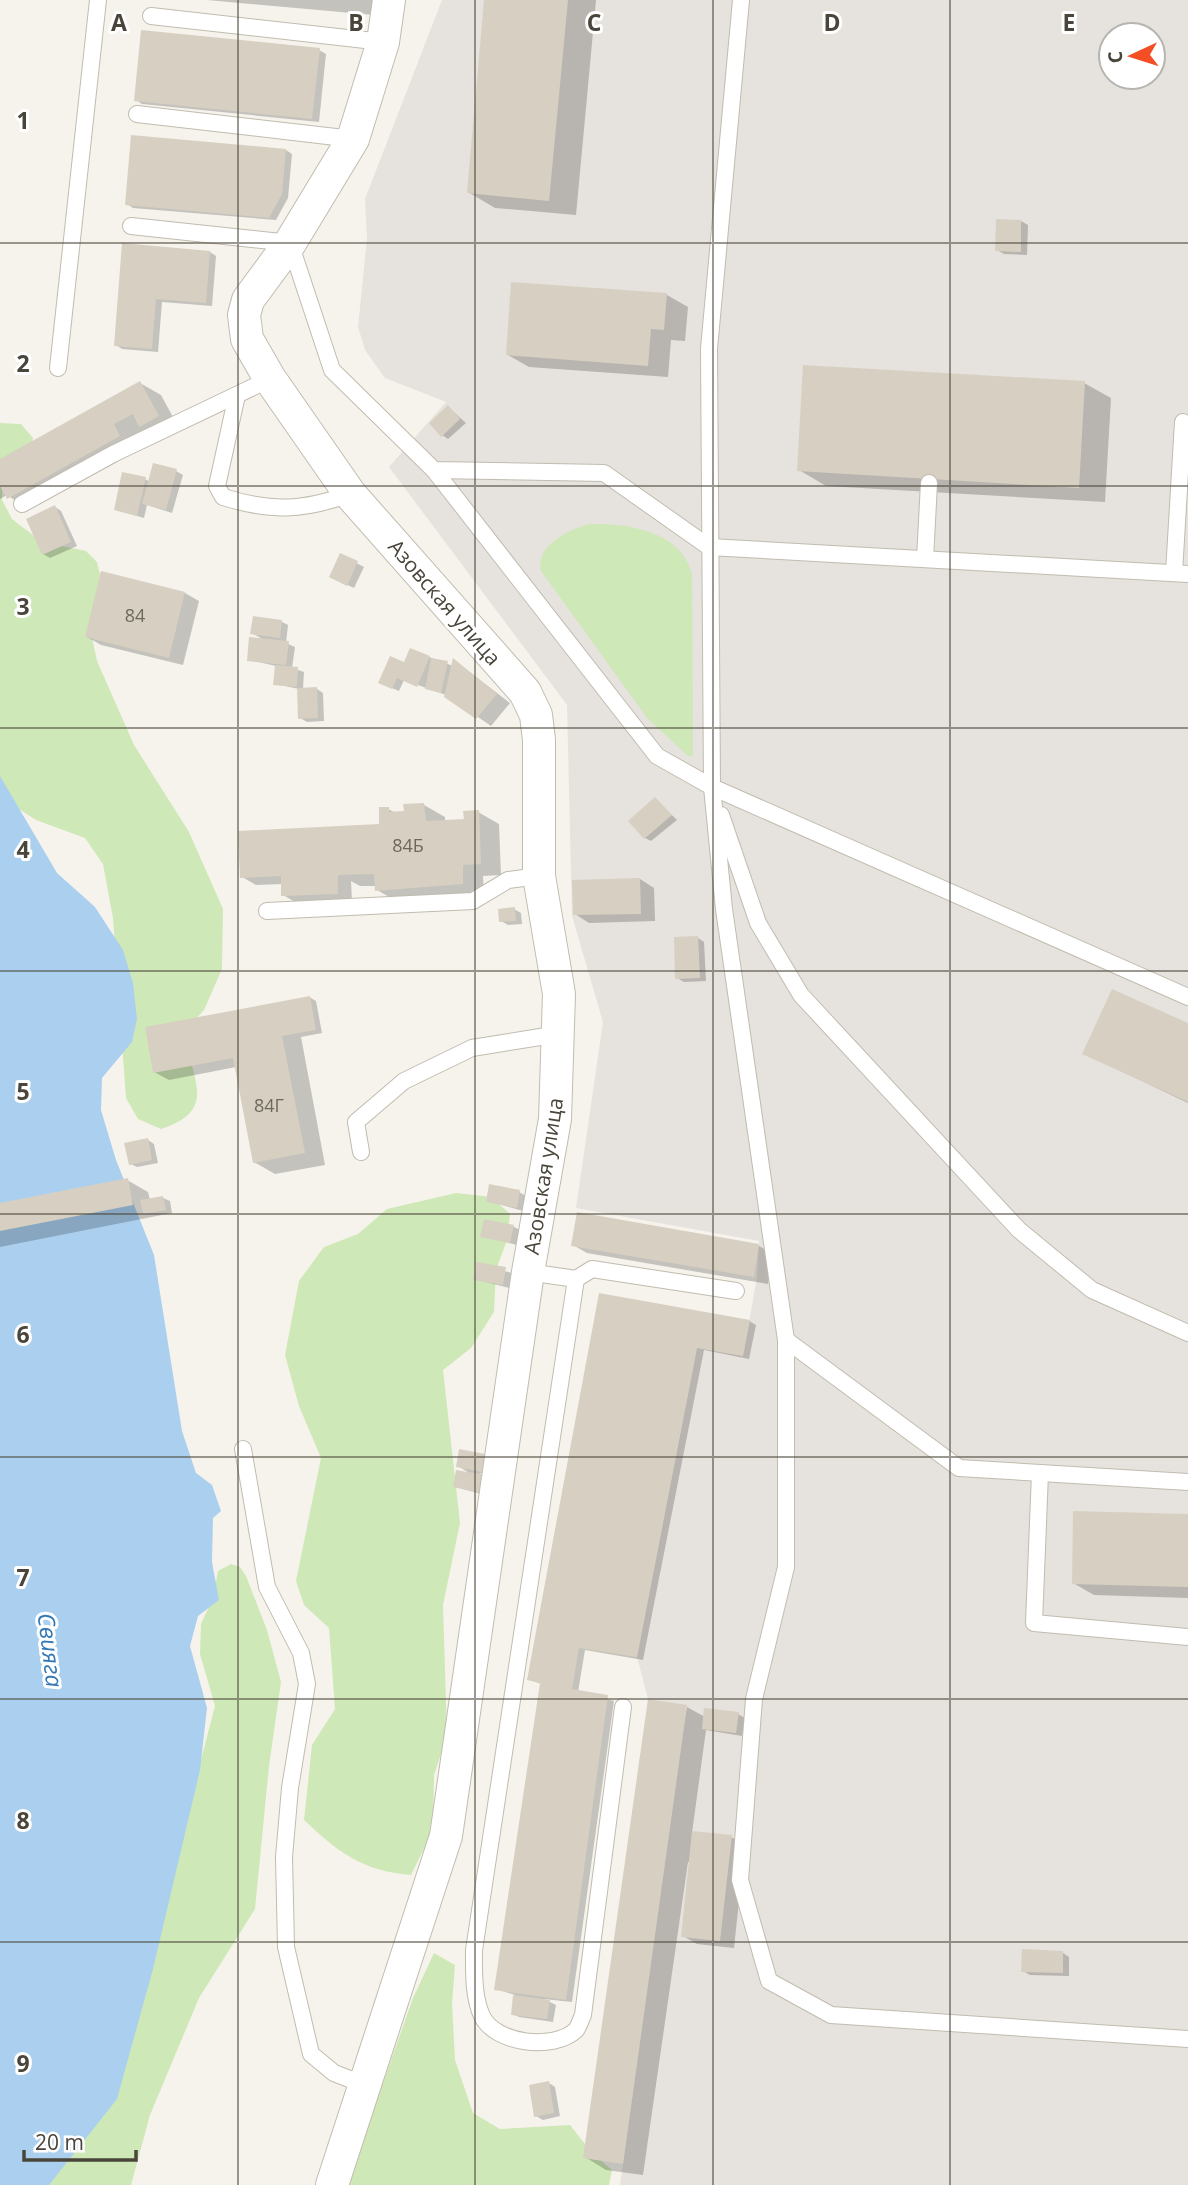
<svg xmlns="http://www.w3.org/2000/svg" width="1188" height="2185" font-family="'Open Sans',sans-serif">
  <rect width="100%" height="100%" fill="#f6f3ec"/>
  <path fill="#e6e2dd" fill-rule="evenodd" d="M442,0H1188V2185H620L687,1706L648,1699L637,1657L697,1348L743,1356L757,1277L759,1241L576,1208L603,1022L572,916L567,705L389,467L446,402L385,378L365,350L358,327L367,239L365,199ZM1111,35H1153V77H1111Z"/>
  <g fill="#cfe8b7">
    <path d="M0,423L21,424L33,438L30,453L2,481V500L12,519L42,542L86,551L97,562L100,574L91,633L97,661L134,745L189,832L223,909L222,969L204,1010L185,1031C188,1076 222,1109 161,1129L138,1119L126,1098L113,918L103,864L85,838L36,820L0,797Z"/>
    <path d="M589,524C628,523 682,531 692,575L693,756H688L648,719L541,571C535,546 568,530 589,524Z"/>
    <path d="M456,1193L491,1197L510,1214L507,1240L496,1270L494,1312L471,1348L443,1370L460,1523L443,1605L447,1735L434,1775L433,1830L411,1875C362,1871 338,1852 304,1820L312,1745L335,1709L329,1628L304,1605L296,1581L321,1458L299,1406L285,1355L299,1281L324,1247L358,1234L387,1209Z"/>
    <polygon points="231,1564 240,1567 246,1576 267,1630 281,1682 269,1766 255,1909 199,1998 150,2115 131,2185 41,2185 168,1886 215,1706 200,1654 201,1624 213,1598 218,1571"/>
    <polygon points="434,1953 455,1965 452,2004 455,2060 473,2113 500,2129 570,2125 592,2153 612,2170 609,2185 347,2185 413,1998"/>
  </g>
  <polygon fill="#abd0ef" points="0,776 57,873 95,907 123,950 133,983 137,1019 132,1042 102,1078 101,1110 116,1160 154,1255 182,1431 196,1473 212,1485 221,1511 213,1518 212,1562 219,1600 198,1616 190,1646 207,1708 200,1770 153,1969 117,2099 49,2185 0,2185"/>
  <g fill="#0003">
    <polygon points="207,0 387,0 385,16"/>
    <polygon points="486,0 596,0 576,215 495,208 468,192"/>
    <polygon points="319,50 326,54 319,122 142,104 136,100"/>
    <polygon points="286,150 292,154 288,198 276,220 133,208 127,204"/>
    <polygon points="1021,221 1028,225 1027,255 1004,254 997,250"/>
    <polygon points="124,245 210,252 216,256 212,306 162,302 158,352 122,349 116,345"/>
    <polygon points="667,295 688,307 685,341 671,340 668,377 529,367 508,355"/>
    <polygon points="140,383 161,395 179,428 29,510 7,495 0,499 0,461"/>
    <polygon points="1084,383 1111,398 1105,502 826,486 799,470"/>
    <polygon points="448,407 466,423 448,439 442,435"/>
    <polygon points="176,471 183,475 172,513 147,505 144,518 116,510 145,479 150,482"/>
    <polygon points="55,507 61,511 77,546 50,558 43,554"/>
    <polygon points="341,555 364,567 354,588 337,580"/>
    <polygon points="185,593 199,601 183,665 101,645 87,637"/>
    <polygon points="282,622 288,625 286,643 295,647 292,668 304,672 303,689 317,689 323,693 324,721 307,722 300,718 299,689 275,684 276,666 249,660 266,641 252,633"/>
    <polygon points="429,657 453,666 454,660 510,703 491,726 446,695 404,680 399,691 387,686 405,664"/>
    <polygon points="655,799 677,820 651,841 645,838"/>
    <polygon points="424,805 445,817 445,821 466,820 478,812 499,824 501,875 483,876 484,895 398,902 377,890 377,886 360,886 351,881 352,901 297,903 283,895 283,884 256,885 242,877 381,826 388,809 396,813 405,813"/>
    <polygon points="640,879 654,888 655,921 589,923 575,914"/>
    <polygon points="514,909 521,913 522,924 508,925 501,921"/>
    <polygon points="698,938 704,942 706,981 684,982 677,978"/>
    <polygon points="309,997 316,1001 322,1033 301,1037 325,1165 275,1174 254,1162 236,1067 169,1080 154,1072"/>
    <polygon points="1188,1025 1188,1103 1085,1054"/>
    <polygon points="148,1140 154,1144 158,1163 137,1167 131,1164"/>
    <polygon points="127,1180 148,1192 150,1200 163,1198 170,1201 172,1213 0,1247 0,1205"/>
    <polygon points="519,1192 526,1196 523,1211 488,1201"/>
    <polygon points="578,1214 759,1246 773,1254 768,1284 587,1253 573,1245"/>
    <polygon points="514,1227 520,1230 517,1245 482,1236"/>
    <polygon points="477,1264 512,1273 509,1288 475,1279"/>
    <polygon points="600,1295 749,1321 756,1325 749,1359 704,1350 643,1660 585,1650 578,1692 614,1701 572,2002 544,1999 556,2005 553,2022 519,2017 513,2014 515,1995 496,1989 541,1684 528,1679"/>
    <polygon points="461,1451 493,1475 479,1473 492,1481 489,1496 455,1487 471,1474 458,1466"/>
    <polygon points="1188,1516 1188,1598 1094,1595 1073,1583"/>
    <polygon points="687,1707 705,1717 738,1714 745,1718 742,1736 706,1730 692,1833 731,1837 745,1845 734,1948 697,1944 683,1936 691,1862 688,1862 643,2175 606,2170 585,2157"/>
    <polygon points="1063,1953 1069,1957 1069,1976 1030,1975 1023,1971"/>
    <polygon points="549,2083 555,2087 560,2116 543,2120 536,2116"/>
  </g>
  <g fill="#d7d0c2">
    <polygon points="484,0 568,0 549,201 467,193"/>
    <polygon points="141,30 320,48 312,119 134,101"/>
    <polygon points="131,135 286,149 282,194 269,218 125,205"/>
    <polygon points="996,219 1021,220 1021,252 995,251"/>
    <polygon points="122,243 210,251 206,303 156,299 152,349 114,346"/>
    <polygon points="511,282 667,293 664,330 651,329 648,366 506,355"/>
    <polygon points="803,365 1085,381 1079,488 797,471"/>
    <polygon points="140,381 159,416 139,427 133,414 114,424 120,436 7,499 0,486 0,459"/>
    <polygon points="448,405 460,419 441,437 429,423"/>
    <polygon points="153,463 177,469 166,510 142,504"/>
    <polygon points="122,472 146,477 137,516 114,510"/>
    <polygon points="55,505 71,542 42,555 26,519"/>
    <polygon points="340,553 358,561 347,586 329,577"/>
    <polygon points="101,571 185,592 169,658 85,637"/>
    <polygon points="253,616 282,620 280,638 250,634"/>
    <polygon points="249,637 289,641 286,665 247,661"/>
    <polygon points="410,648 430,656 417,687 397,678 392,689 378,683 390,656 404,662"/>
    <polygon points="431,658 448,661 441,693 425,689"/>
    <polygon points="453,658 497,694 476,719 444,697"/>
    <polygon points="275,665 298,667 297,687 273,685"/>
    <polygon points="317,687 318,718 298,719 297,688"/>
    <polygon points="655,797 672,815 644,839 628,821"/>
    <polygon points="424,803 426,821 464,819 463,811 479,810 481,864 463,865 463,884 375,891 374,874 338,875 338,894 281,896 281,876 240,878 238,831 379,824 379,807 389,807 389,812 404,811 403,804"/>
    <polygon points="640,878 641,914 573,915 572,880"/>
    <polygon points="515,907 516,921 499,922 498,909"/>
    <polygon points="698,936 700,978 675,979 674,937"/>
    <polygon points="1112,989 1188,1023 1188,1102 1082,1054"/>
    <polygon points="310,996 316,1030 282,1036 305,1153 253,1163 233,1058 153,1073 145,1027"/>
    <polygon points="148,1138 152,1160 129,1165 124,1143"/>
    <polygon points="128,1178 133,1205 0,1231 0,1203"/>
    <polygon points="489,1184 520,1190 517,1208 486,1202"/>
    <polygon points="163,1196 166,1210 143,1214 140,1200"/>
    <polygon points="577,1212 759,1244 754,1277 571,1246"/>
    <polygon points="484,1219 514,1225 510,1243 480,1237"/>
    <polygon points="476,1262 506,1267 503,1285 473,1280"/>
    <polygon points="599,1293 750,1320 743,1356 697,1348 637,1657 579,1648 572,1689 608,1695 566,2000 494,1990 540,1683 527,1680"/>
    <polygon points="459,1449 490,1455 487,1473 456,1467"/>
    <polygon points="456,1470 486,1475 483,1493 453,1487"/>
    <polygon points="1073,1511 1188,1514 1188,1587 1072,1584"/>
    <polygon points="648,1699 687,1705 623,2164 583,2158"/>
    <polygon points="704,1708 739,1712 736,1733 702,1729"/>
    <polygon points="692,1831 732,1835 720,1941 681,1937"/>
    <polygon points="1022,1949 1063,1951 1063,1973 1021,1972"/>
    <polygon points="513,1995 550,2000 547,2019 511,2015"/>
    <polygon points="549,2081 554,2113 534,2117 529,2085"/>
  </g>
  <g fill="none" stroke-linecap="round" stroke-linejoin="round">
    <g stroke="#c1bcaf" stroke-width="18">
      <g id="lane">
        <polyline points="741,0 709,349 712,787 1188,997"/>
        <polyline points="151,16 383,42"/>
        <polyline points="137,114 353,139"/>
        <polyline points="131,226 290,243 332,370 434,470 604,473 709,547 1188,574"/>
        <polyline points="58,368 98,0"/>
        <path d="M237,395L217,486L223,497C272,512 302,511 350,494"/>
        <polyline points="434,470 657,756 712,787 714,794"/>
        <polyline points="22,504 113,454 270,379"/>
        <polyline points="925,559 929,483"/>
        <polyline points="1174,573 1183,422"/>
        <polyline points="712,787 724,909 786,1340 786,1567 754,1699 740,1880 769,1981 831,2015 1188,2039"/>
        <polyline points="721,815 758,923 801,995 1019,1230 1092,1290 1188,1333"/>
        <polyline points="267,911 473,901 508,880 539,876"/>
        <polyline points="361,1152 356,1122 404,1081 472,1048 559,1034"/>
        <path d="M528,1272L576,1279L474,1950C474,1971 473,1997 482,2016C495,2044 554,2051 576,2030C579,2026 581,2019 583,2015L623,1707"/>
        <polyline points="576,1279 592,1269 736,1291"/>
        <polyline points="786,1340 959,1468 1188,1482"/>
        <polyline points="243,1449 267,1587 301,1653 307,1684 290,1788 284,1857 286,1947 311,2054 334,2073 365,2085"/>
        <polyline points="1040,1473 1034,1623 1188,1637"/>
      </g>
    </g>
    <g stroke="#c1bcaf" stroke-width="34">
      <polyline id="street" points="332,2185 446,1836 528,1272 555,1119 559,994 539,876 539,740 536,715 525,692 350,494 270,379 247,339 244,315 248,300 290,243 353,139 383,42 389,0"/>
    </g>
    <use href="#lane" stroke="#fff" stroke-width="16"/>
    <use href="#street" stroke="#fff" stroke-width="32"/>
  </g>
  <path fill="none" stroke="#4a453a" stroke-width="2" stroke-opacity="0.55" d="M238,0V2185M475,0V2185M713,0V2185M950,0V2185M0,243H1188M0,486H1188M0,728H1188M0,971H1188M0,1214H1188M0,1457H1188M0,1699H1188M0,1942H1188"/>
  <g text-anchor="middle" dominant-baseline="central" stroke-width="6" stroke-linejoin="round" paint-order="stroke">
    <g font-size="18" fill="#6d685c">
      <text x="135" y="615">84</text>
      <text x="408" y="845">84Б</text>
      <text x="269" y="1105">84Г</text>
    </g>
    <g font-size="21" fill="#4a453a" stroke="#fff">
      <text transform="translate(445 602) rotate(49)">Азовская улица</text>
      <text transform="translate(543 1176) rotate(-81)">Азовская улица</text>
    </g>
    <g font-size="23" font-style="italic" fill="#3478b5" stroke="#fff">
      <text transform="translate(51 1650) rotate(83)">Свияга</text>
    </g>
  </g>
  <g font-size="23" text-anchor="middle" font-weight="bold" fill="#4a453a" stroke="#fff" stroke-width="6" stroke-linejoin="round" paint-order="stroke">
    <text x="119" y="31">A</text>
    <text x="356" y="31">B</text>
    <text x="594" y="31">C</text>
    <text x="832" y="31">D</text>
    <text x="1069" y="31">E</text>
    <text x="23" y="129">1</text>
    <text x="23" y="372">2</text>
    <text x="23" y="615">3</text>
    <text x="23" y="858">4</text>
    <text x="23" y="1100">5</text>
    <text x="23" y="1343">6</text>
    <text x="23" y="1586">7</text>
    <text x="23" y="1829">8</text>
    <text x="23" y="2072">9</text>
  </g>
  <g transform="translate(1132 56) rotate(266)"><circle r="33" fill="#ffffff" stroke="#b7b5b0" stroke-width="2"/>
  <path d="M0-5L12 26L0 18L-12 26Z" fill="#f44e25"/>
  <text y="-10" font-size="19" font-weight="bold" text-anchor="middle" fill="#4a453a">С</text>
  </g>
  <path d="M24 2150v10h112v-10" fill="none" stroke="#4a453a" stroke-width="3.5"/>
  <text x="35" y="2150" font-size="21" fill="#4a453a" stroke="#ffffff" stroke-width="5" paint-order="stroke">20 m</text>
</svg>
